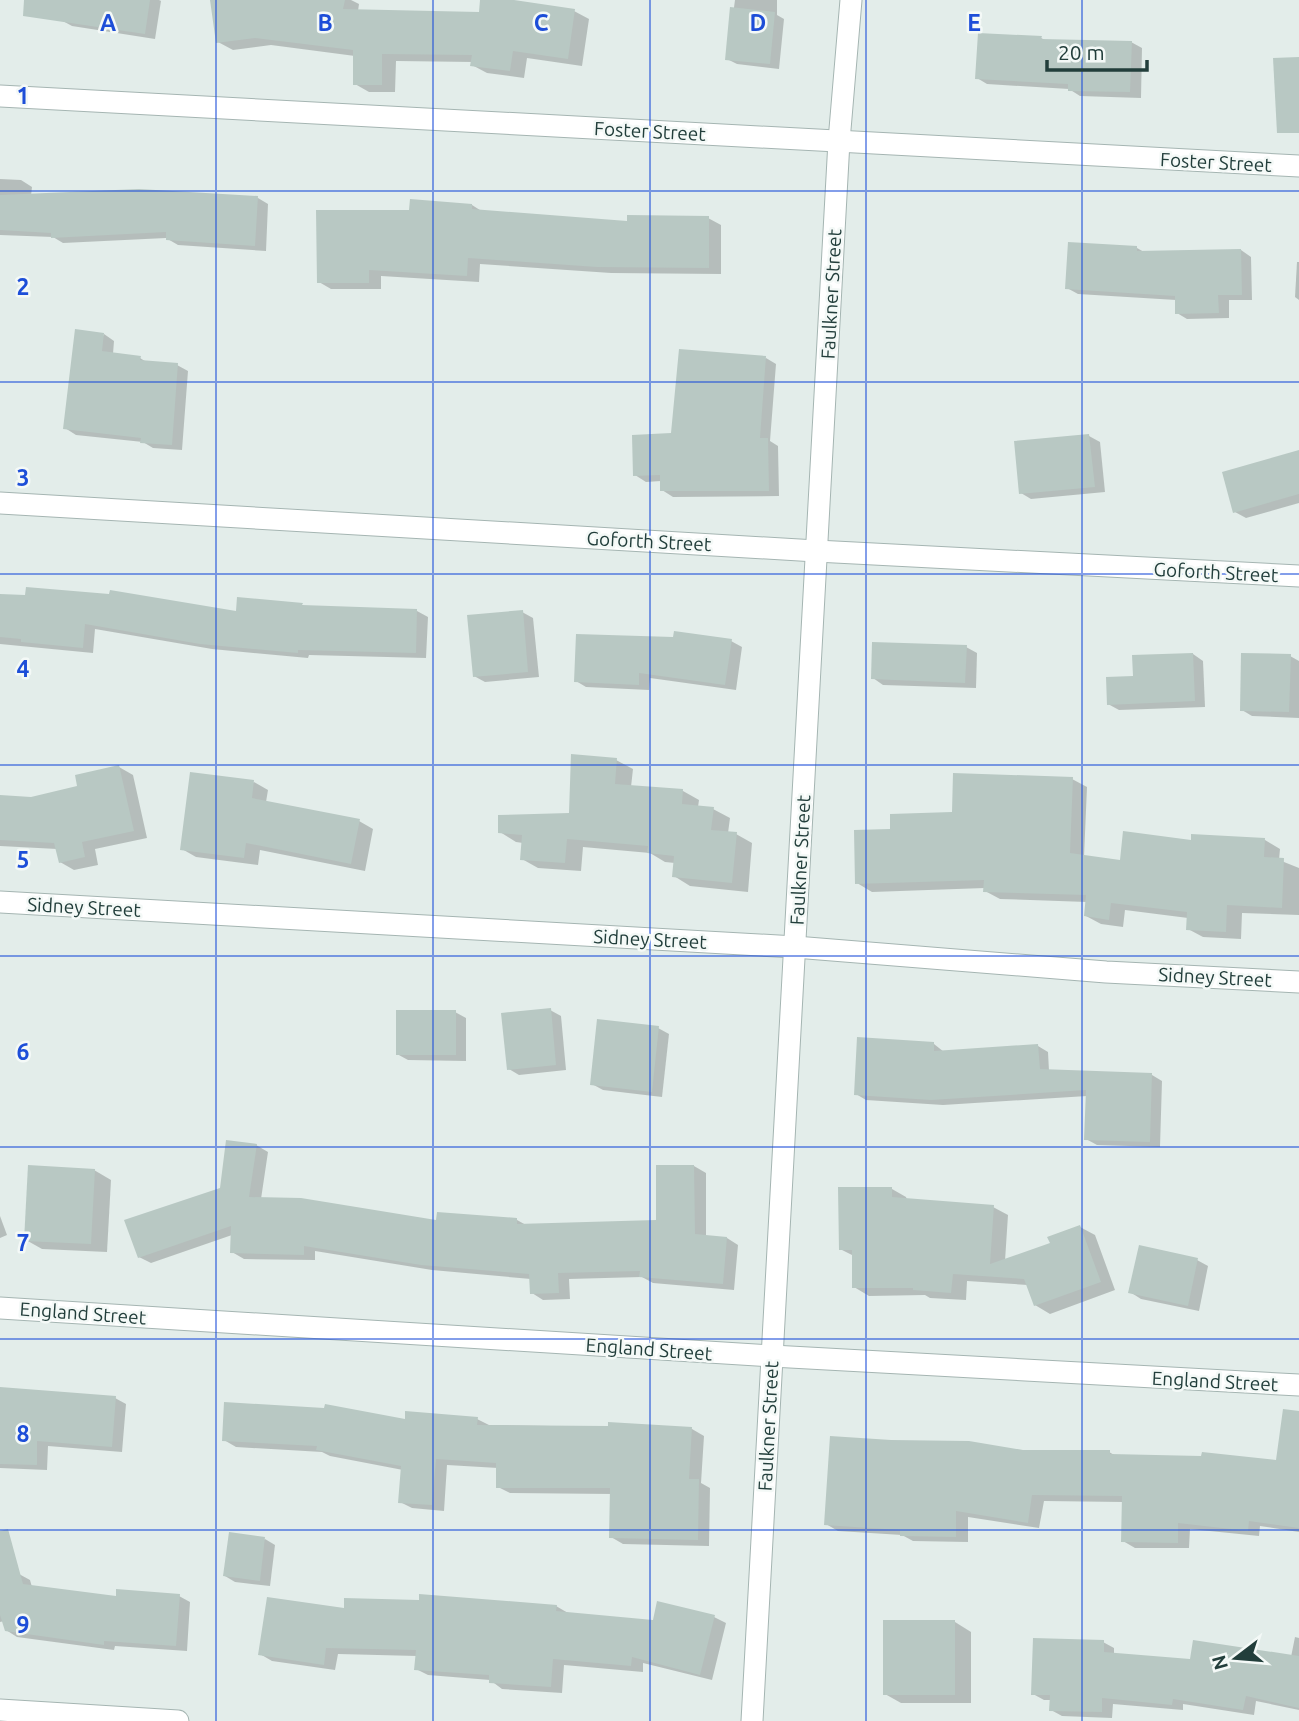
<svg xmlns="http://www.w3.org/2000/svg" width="1299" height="1721" viewBox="0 0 1299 1721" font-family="Ubuntu,sans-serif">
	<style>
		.shadow { fill: #0003 }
		.building { fill: #b8c8c3 }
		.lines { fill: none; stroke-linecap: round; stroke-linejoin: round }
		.minor-casing { stroke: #a5b5b2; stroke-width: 23 }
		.minor { stroke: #fff; stroke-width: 21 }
		.grid { fill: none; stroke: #1d4ed8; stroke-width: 2; stroke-opacity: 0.55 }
		.labels { text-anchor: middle; stroke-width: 5; stroke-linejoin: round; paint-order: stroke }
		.street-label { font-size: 19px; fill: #223e3b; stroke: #f4f9f7 }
		.grid-label { font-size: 23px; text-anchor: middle; font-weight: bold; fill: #1d4ed8; stroke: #f4f9f7; stroke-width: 5; stroke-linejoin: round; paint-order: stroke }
	</style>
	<rect width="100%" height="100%" fill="#e3edea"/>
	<!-- shadow -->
	<g class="shadow">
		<path d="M 64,0 L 159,0 L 161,1 L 155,39 L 72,26 L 61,20 Z"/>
		<path d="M 212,0 L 351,0 L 359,4 L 358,11 L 480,14 L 482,0 L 502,0 L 574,11 L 589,19 L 582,66 L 527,58 L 524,78 L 487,73 L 472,65 L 473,62 L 396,61 L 395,92 L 369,92 L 355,84 L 355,56 L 271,45 L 233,50 L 218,42 Z"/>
		<path d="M 735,0 L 777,0 L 777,15 L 784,19 L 779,69 L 737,64 L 727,59 Z"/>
		<path d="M 1041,38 L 1045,40 L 1131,42 L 1142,48 L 1141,98 L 1080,96 L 1069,89 L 987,84 L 977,78 Z"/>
		<path d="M 0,179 L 21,180 L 32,187 L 31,196 L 258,198 L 268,204 L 266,251 L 178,245 L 166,238 L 63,243 L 53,237 L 0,235 Z"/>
		<path d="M 472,205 L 483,212 L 628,223 L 708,218 L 721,225 L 721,274 L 611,273 L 480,264 L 479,282 L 381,276 L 381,289 L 331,289 L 319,282 L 410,211 Z"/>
		<path d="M 1137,248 L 1144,252 L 1241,250 L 1251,257 L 1252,300 L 1229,300 L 1229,318 L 1187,319 L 1177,313 L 1176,300 L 1078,294 L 1067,288 Z"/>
		<path d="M 1297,262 L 1299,262 L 1299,300 L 1295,297 Z"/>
		<path d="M 104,334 L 114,341 L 113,354 L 140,358 L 148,363 L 177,365 L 188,371 L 182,450 L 153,448 L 143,442 L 76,435 L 65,428 Z"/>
		<path d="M 766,358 L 776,364 L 770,441 L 778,446 L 779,496 L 673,497 L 662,490 L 661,481 L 646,482 L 635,475 Z"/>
		<path d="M 1089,436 L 1100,442 L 1105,492 L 1031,499 L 1021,493 Z"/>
		<path d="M 1299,451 L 1299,503 L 1246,518 L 1235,512 Z"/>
		<path d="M 0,596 L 237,613 L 302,605 L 306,607 L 417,611 L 428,617 L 426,658 L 309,655 L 308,658 L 212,649 L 95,629 L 93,653 L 0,644 Z"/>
		<path d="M 522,612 L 533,618 L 539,677 L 485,682 L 474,676 Z"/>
		<path d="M 731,641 L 742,647 L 736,690 L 650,678 L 649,690 L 586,687 L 576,681 Z"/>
		<path d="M 966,647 L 977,653 L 976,688 L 883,685 L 873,678 Z"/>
		<path d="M 1193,654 L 1203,661 L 1205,707 L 1119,710 L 1108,704 L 1135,678 Z"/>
		<path d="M 1290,656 L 1299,661 L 1299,718 L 1252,716 L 1242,710 Z"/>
		<path d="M 616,760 L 633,769 L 631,787 L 683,791 L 699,800 L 698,807 L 713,809 L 730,818 L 728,833 L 736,834 L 752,843 L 748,892 L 690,886 L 674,876 L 675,863 L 665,862 L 650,853 L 583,847 L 581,871 L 538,868 L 522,859 L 523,843 L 516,842 L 500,832 L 571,815 Z"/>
		<path d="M 119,767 L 133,775 L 147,838 L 95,849 L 98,865 L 74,870 L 60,862 L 57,849 L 0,846 L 0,797 L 31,799 L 80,788 Z"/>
		<path d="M 1072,779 L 1087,787 L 1084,857 L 1121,862 L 1192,842 L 1265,840 L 1280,849 L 1279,860 L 1299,868 L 1299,915 L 1242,913 L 1241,939 L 1203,937 L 1188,929 L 1188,918 L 1125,910 L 1123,927 L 1101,924 L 1086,916 L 1087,902 L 1000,899 L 985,891 L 985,888 L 872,892 L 857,883 L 892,831 Z"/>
		<path d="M 254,782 L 268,790 L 266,802 L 359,821 L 373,829 L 365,871 L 260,850 L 258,865 L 196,857 L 182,849 Z"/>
		<path d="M 550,1010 L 561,1016 L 566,1070 L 519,1075 L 509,1069 Z"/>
		<path d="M 455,1012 L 466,1018 L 466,1061 L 408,1060 L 397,1054 Z"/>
		<path d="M 658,1028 L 669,1034 L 662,1097 L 603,1090 L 592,1084 Z"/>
		<path d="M 934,1044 L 944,1052 L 1038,1046 L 1048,1052 L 1049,1071 L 1152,1075 L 1162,1081 L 1160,1147 L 1097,1145 L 1086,1139 L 1087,1096 L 943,1105 L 866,1100 L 856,1094 Z"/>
		<path d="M 256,1145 L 268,1152 L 261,1199 L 438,1222 L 517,1220 L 526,1225 L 658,1221 L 694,1166 L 706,1173 L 706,1236 L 727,1238 L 738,1245 L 734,1290 L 653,1283 L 642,1277 L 569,1279 L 570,1299 L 543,1300 L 532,1293 L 531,1279 L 432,1270 L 315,1251 L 315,1260 L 244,1259 L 232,1252 L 232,1235 L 151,1263 L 139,1257 L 221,1189 Z"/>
		<path d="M 94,1170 L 111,1180 L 107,1252 L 42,1249 L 26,1240 Z"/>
		<path d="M 892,1189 L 906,1197 L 907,1200 L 993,1207 L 1008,1215 L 1005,1261 L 1052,1244 L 1080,1227 L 1095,1235 L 1115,1290 L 1050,1314 L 1035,1305 L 1028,1285 L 967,1281 L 966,1300 L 930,1298 L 925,1295 L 869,1296 L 854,1287 L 854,1256 L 840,1249 Z"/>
		<path d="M 0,1216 L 7,1235 L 0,1238 Z"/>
		<path d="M 1197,1260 L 1208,1266 L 1199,1311 L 1141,1299 L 1130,1292 Z"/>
		<path d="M 0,1389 L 115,1398 L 126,1404 L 122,1452 L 48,1446 L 47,1470 L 0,1468 Z"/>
		<path d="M 477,1419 L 489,1425 L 609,1427 L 609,1423 L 692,1429 L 704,1436 L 701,1483 L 710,1488 L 709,1546 L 623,1544 L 611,1537 L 612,1494 L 510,1493 L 498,1487 L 498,1468 L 447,1465 L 444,1511 L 412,1508 L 400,1502 L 403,1470 L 330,1456 L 322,1452 L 236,1447 L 224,1440 L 406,1421 Z"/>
		<path d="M 1023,1451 L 1109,1452 L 1116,1456 L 1299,1462 L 1299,1532 L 1260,1526 L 1259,1536 L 1190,1529 L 1189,1548 L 1135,1548 L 1123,1541 L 1123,1502 L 1044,1501 L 1039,1528 L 968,1517 L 968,1542 L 913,1541 L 902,1535 L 838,1531 L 826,1524 Z"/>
		<path d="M 265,1539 L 275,1545 L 270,1586 L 235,1582 L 225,1576 Z"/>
		<path d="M 19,1574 L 30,1580 L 32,1587 L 117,1598 L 179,1596 L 190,1602 L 187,1651 L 115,1646 L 114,1650 L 17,1637 L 6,1630 L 4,1621 L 0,1622 L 0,1579 Z"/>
		<path d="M 556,1606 L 568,1613 L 654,1622 L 714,1617 L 726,1623 L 712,1680 L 643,1663 L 643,1672 L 564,1665 L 562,1693 L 502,1689 L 490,1680 L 428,1675 L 416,1669 L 417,1656 L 338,1654 L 335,1670 L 272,1661 L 260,1654 L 345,1610 Z"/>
		<path d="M 955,1622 L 971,1632 L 971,1703 L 901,1703 L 885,1694 Z"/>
		<path d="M 1295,1637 L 1299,1638 L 1299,1710 L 1256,1701 L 1254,1715 L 1183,1704 L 1183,1710 L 1113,1704 L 1112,1718 L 1062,1716 L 1051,1710 L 1051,1700 L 1044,1700 L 1033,1694 L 1103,1642 L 1114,1648 L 1114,1654 L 1191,1661 L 1291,1657 Z"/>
	</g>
	<!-- building -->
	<g class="building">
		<path d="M 24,0 L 150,0 L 145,34 L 23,16 Z"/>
		<path d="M 210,0 L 345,0 L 343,9 L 479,12 L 480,0 L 514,0 L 575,9 L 568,59 L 513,51 L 510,71 L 470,66 L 472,55 L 382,54 L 382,85 L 353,85 L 353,50 L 255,38 L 216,43 Z"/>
		<path d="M 730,7 L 775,12 L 770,64 L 725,60 Z"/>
		<path d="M 978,33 L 1042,36 L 1041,39 L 1132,41 L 1130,92 L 1068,91 L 1068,84 L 975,79 Z"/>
		<path d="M 1299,57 L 1299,133 L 1277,133 L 1273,58 Z"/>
		<path d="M 139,189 L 258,196 L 255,246 L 166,240 L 166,232 L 51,238 L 51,233 L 0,230 L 0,195 Z"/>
		<path d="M 410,199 L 472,204 L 472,209 L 627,221 L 627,215 L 709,216 L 709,268 L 597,267 L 468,258 L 467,276 L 369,270 L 369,283 L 317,283 L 316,210 L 409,210 Z"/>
		<path d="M 1068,242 L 1137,246 L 1137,251 L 1241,249 L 1242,295 L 1218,295 L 1219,313 L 1175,314 L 1175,296 L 1065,289 Z"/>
		<path d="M 75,329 L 104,333 L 102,351 L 141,356 L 140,360 L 178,363 L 172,445 L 140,443 L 141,438 L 63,429 Z"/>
		<path d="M 679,349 L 766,356 L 760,438 L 768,438 L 769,491 L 660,491 L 660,475 L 633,476 L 632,435 L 671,433 Z"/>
		<path d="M 1089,434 L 1095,487 L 1019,494 L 1014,441 Z"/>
		<path d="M 1299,450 L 1299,494 L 1233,513 L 1222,472 Z"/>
		<path d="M 26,587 L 109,594 L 110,590 L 236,611 L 237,597 L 303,603 L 302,605 L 417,609 L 416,653 L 298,650 L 298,653 L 200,644 L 85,624 L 83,648 L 21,642 L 21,639 L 0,637 L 0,594 L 25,595 Z"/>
		<path d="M 523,610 L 528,672 L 473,677 L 467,615 Z"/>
		<path d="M 674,631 L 732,639 L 725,685 L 639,673 L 639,685 L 574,682 L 576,634 L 673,637 Z"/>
		<path d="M 872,642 L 967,645 L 965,683 L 871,679 Z"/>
		<path d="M 1193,653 L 1195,701 L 1107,705 L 1106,677 L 1133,676 L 1132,655 Z"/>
		<path d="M 1241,653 L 1291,654 L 1289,712 L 1240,711 Z"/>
		<path d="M 571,754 L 617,758 L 615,784 L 683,789 L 682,804 L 714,807 L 711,830 L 737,832 L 732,883 L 672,877 L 674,856 L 647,853 L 648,846 L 567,839 L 565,863 L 520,860 L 522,835 L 498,833 L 498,815 L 569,813 Z"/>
		<path d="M 119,765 L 134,831 L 82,842 L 85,857 L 59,863 L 54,843 L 0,840 L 0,795 L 31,797 L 77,786 L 75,775 Z"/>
		<path d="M 190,772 L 254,780 L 252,798 L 360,819 L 351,864 L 246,843 L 244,858 L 180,850 Z"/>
		<path d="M 953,773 L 1073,777 L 1070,853 L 1120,860 L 1123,831 L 1191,840 L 1191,834 L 1265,838 L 1264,857 L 1284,858 L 1282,908 L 1227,905 L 1226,932 L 1186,930 L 1187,912 L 1111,903 L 1109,920 L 1084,916 L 1086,895 L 983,892 L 984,880 L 855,884 L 854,830 L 890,829 L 890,814 L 952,812 Z"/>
		<path d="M 551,1008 L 556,1065 L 507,1070 L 501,1013 Z"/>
		<rect x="396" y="1010" width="60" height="45"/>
		<path d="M 597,1019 L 659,1026 L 652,1092 L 590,1085 Z"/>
		<path d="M 857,1037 L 934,1042 L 934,1051 L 1038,1044 L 1040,1069 L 1152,1073 L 1150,1142 L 1084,1140 L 1086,1090 L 931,1100 L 854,1095 Z"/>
		<path d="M 226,1140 L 257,1144 L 249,1197 L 301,1198 L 436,1220 L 437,1212 L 517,1218 L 517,1224 L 656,1220 L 656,1165 L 694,1165 L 695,1234 L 727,1237 L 723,1284 L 639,1277 L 640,1271 L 558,1273 L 559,1293 L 530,1294 L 529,1274 L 421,1265 L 304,1246 L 304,1255 L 230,1253 L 231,1226 L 138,1258 L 124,1220 L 220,1188 Z"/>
		<path d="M 28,1165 L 95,1169 L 91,1244 L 24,1241 Z"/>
		<path d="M 838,1187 L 892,1187 L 892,1197 L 994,1205 L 990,1264 L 1050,1243 L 1047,1237 L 1080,1225 L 1101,1282 L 1034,1306 L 1024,1279 L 953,1274 L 951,1293 L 913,1290 L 913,1288 L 852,1288 L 852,1250 L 839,1250 Z"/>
		<path d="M 1139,1245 L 1198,1258 L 1188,1306 L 1128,1293 Z"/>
		<path d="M 0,1387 L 116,1396 L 112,1447 L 37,1441 L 37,1465 L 0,1464 Z"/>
		<path d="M 224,1402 L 324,1408 L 325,1404 L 405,1419 L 405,1411 L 478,1417 L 477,1425 L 608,1426 L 608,1422 L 692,1427 L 689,1479 L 699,1479 L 698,1540 L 609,1538 L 610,1488 L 496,1488 L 496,1463 L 436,1459 L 432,1505 L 398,1503 L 401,1466 L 316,1450 L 317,1446 L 222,1441 Z"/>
		<path d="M 1283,1409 L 1299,1411 L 1299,1528 L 1249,1521 L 1248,1531 L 1178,1523 L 1178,1543 L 1121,1542 L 1122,1496 L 1032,1495 L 1028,1523 L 956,1511 L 956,1537 L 900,1536 L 900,1530 L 824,1525 L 830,1436 L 891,1440 L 969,1441 L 1023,1450 L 1110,1450 L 1110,1454 L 1201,1456 L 1202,1452 L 1276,1460 Z"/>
		<path d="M 8,1529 L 23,1584 L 116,1596 L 116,1589 L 180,1594 L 176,1646 L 104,1641 L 104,1645 L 5,1631 L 0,1615 L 0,1531 Z"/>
		<path d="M 229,1532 L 265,1537 L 260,1581 L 223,1576 Z"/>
		<path d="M 419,1594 L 557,1605 L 556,1611 L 653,1620 L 657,1601 L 715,1615 L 700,1675 L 632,1657 L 631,1666 L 553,1659 L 551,1687 L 489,1683 L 489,1675 L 414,1670 L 416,1650 L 326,1648 L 324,1665 L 258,1655 L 267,1597 L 344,1608 L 344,1598 L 419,1600 Z"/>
		<rect x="883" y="1620" width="72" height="75"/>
		<path d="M 1033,1638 L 1104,1640 L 1104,1652 L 1190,1659 L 1193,1640 L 1299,1656 L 1299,1708 L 1246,1696 L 1243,1710 L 1173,1699 L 1172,1705 L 1102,1698 L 1102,1712 L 1049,1711 L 1050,1695 L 1031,1695 Z"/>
	</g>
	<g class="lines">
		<defs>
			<g id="minor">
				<path d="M 0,96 L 1299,166"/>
				<path d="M 0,503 L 816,551 L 1299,576"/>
				<path d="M 0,902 L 795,947 L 1106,972 L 1299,982"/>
				<path d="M 0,1308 L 772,1356 L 1299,1385"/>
				<path d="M 0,1710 L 178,1721"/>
				<path d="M 752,1721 L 839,141 L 851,0"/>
			</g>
		</defs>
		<!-- minor casing -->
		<use href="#minor" class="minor-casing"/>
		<!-- minor -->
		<use href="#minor" class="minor"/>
	</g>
	<!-- grid -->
	<path class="grid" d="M 216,0 L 216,1721M 433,0 L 433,1721M 650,0 L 650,1721M 866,0 L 866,1721M 1082,0 L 1082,1721M 0,191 L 1299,191M 0,382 L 1299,382M 0,574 L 1299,574M 0,765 L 1299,765M 0,956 L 1299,956M 0,1147 L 1299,1147M 0,1339 L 1299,1339M 0,1530 L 1299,1530"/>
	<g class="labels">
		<!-- street labels -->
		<g class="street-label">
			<text transform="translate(650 131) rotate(3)" y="7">Foster Street</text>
			<text transform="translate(1216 162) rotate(3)" y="7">Foster Street</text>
			<text transform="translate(831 294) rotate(-87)" y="7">Faulkner Street</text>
			<text transform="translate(649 541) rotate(3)" y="7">Goforth Street</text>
			<text transform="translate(1216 572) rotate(3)" y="7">Goforth Street</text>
			<text transform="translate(800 860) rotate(-87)" y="7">Faulkner Street</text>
			<text transform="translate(84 907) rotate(3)" y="7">Sidney Street</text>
			<text transform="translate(650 939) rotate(3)" y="7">Sidney Street</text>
			<text transform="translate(1215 977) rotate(3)" y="7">Sidney Street</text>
			<text transform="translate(83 1313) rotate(4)" y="7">England Street</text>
			<text transform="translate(649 1349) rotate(4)" y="7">England Street</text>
			<text transform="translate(1215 1381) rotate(3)" y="7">England Street</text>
			<text transform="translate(768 1426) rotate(-87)" y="7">Faulkner Street</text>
		</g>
	</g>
	<g class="grid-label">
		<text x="108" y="31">A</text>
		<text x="325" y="31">B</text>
		<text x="541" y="31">C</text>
		<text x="758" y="31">D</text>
		<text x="974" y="31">E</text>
		<text x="23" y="104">1</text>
		<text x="23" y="295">2</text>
		<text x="23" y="486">3</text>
		<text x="23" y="677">4</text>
		<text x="23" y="868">5</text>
		<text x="23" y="1060">6</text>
		<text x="23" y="1251">7</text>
		<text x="23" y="1442">8</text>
		<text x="23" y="1633">9</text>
	</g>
	<!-- north arrow -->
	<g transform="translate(1236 1658) rotate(254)" stroke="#f4f9f7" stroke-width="5" paint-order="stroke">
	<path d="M0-5L12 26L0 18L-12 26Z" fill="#223e3b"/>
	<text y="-10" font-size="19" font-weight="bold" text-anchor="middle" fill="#223e3b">N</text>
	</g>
	<!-- scale -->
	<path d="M1047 60v10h100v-10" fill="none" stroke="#223e3b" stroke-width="3.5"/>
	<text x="1058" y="60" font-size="21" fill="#223e3b" stroke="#f4f9f7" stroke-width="5" paint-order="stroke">20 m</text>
</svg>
